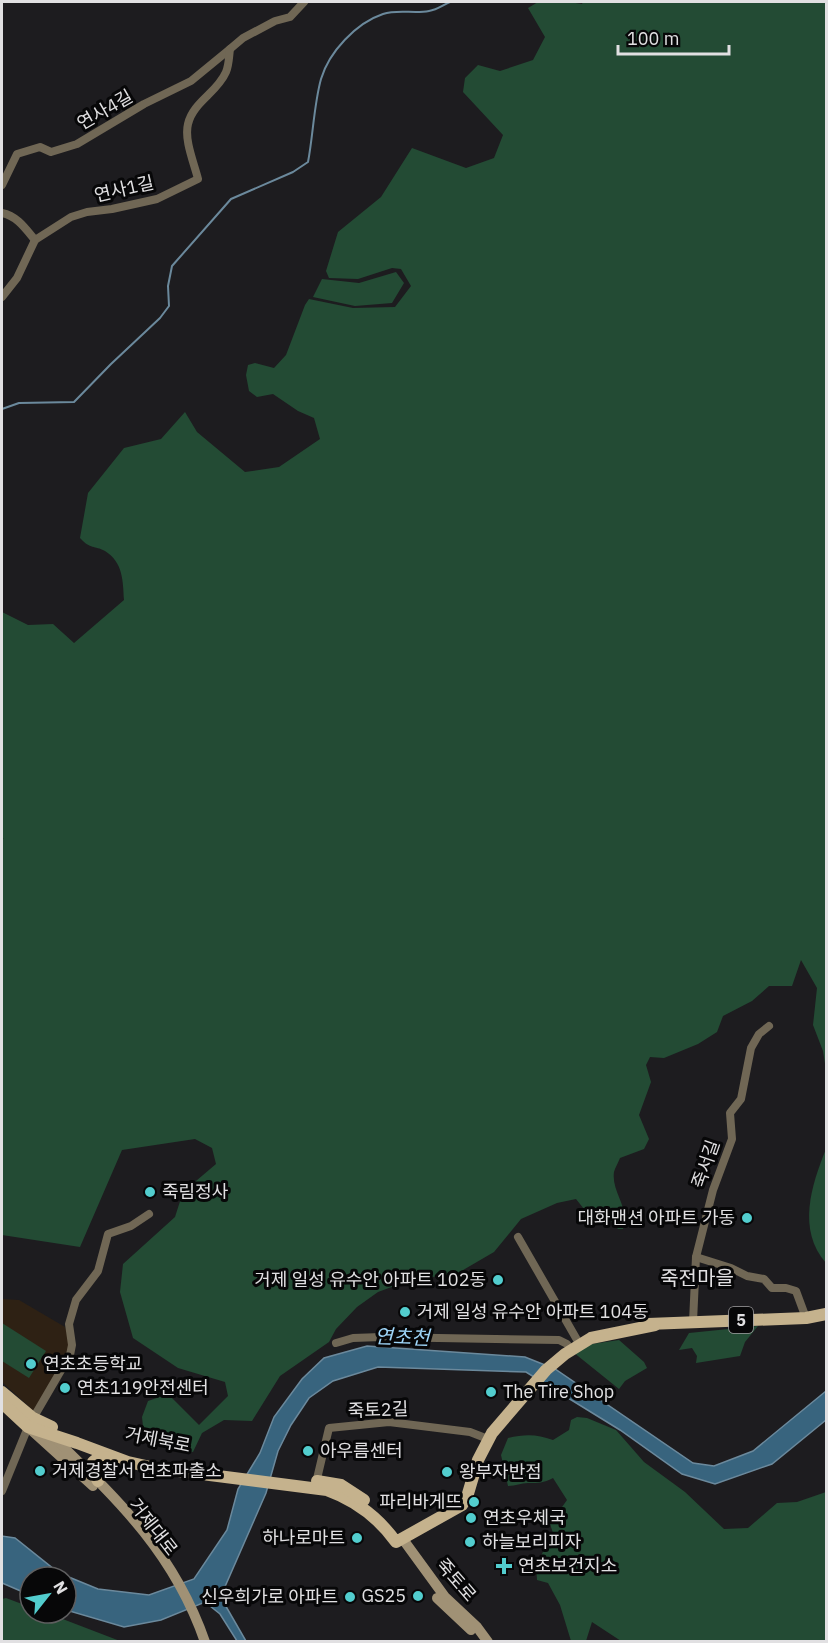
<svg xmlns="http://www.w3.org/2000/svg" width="828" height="1643" viewBox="0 0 828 1643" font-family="'IBM Plex Sans','Noto Sans KR',sans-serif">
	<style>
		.education { fill: #2e2114 }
		.green { fill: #234b34 }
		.water { fill: #38647e; stroke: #6b899c; stroke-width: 1.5 }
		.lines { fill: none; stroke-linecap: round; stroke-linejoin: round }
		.stream { stroke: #6b899c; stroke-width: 2 }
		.street { stroke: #706755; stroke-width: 8 }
		.secondary { stroke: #a09175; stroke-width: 10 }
		.primary { stroke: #c5b28d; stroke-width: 12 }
		.poi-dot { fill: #52cdce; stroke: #070708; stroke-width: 2 }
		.labels { text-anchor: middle; stroke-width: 6; stroke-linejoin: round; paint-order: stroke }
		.shield { fill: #070708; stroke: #a09fa1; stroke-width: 1.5 }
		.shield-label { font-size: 16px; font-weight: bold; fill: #e1e0e2 }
		.street-label { font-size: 18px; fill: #e1e0e2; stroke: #070708 }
		.poi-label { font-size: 18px; fill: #e1e0e2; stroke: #070708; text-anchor: start }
		.neighbourhood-label { font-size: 20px; fill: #e1e0e2; stroke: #070708 }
		.water-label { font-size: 20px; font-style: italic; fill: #9fd6f9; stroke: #070708 }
	</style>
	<rect width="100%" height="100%" fill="#1d1c1f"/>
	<!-- education -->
	<path class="education" d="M 2,1299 L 19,1300 L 65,1327 L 71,1345 L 35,1412 L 2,1382 Z"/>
	<!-- green -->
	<g class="green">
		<path d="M 538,2 L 569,2 L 582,4 L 583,2 L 826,2 L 826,1070 L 823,1051 L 813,1025 L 817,988 L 801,960 L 792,986 L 769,986 L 752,1001 L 723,1016 L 717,1032 L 698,1044 L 664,1058 L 650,1057 L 646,1065 L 651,1082 L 639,1115 L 649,1139 L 644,1149 L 620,1158 C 618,1163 615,1168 614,1172 C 611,1192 631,1209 623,1229 L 618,1229 L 609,1219 L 588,1214 L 576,1199 L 557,1203 L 521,1219 L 494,1252 L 458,1273 L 408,1281 L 378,1292 L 357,1307 L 336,1329 L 329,1342 L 280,1376 L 252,1421 L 224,1420 L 202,1433 L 193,1452 L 167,1448 L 144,1436 L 142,1417 L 148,1401 L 168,1394 L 199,1425 L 228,1396 L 225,1382 L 178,1368 L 133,1338 L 120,1292 L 123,1264 L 175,1217 L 183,1192 L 216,1164 L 212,1148 L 195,1139 L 122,1150 L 80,1247 L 2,1235 L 2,839 L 4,838 L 2,838 L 2,612 L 28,625 L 53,624 L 74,643 L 124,600 C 123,581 123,562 105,551 C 94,545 91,550 80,538 L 88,493 L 124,448 L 161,439 L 185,412 L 197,432 L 245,472 L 279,467 L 320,439 L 314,418 L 298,411 L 273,394 L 257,397 L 249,391 L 246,375 L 248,365 L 255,363 L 274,368 L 286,355 L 305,305 L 309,299 L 353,308 L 395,307 L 411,286 L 401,269 L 392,268 L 358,279 L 329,278 L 326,271 L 338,232 L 381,197 L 412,148 L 466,168 L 494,158 L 503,135 L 463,92 L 465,78 L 478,65 L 500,71 L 533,60 L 545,37 L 528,8 Z"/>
		<path d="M 396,272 L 404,283 L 392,303 L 355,306 L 313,297 L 322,279 L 359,283 Z"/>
		<path d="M 826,1149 L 826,1263 C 797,1230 811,1186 826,1149 Z"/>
		<path d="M 2,1323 L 46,1351 L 29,1378 L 2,1361 Z"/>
		<path d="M 758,1326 L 745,1342 L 740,1356 L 696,1363 L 697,1356 L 692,1348 L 679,1350 L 689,1333 Z"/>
		<path d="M 619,1340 L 644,1362 L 647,1368 L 625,1381 L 619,1389 L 573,1352 L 592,1344 Z"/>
		<path d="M 577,1417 L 587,1418 L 616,1430 L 644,1462 L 685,1492 L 724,1529 L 748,1528 L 777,1503 L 797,1502 L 826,1492 L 826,1641 L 621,1641 L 592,1622 L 586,1641 L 571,1641 L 560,1605 L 548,1583 L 537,1580 L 536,1565 L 553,1533 L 550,1524 L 567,1500 L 553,1478 C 543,1483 539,1483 528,1483 C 521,1483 516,1486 508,1486 L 501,1455 L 508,1438 C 525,1434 537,1434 553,1440 L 569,1430 L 571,1420 Z"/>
		<path d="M 6,1598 L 30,1607 L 30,1613 L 47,1613 L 120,1641 L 2,1641 L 2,1599 Z"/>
	</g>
	<!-- water -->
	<path class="water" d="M 367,1346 L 525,1357 L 555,1369 L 693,1463 L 714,1466 L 753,1451 L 826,1391 L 826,1420 L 772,1464 L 715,1484 L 682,1474 L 620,1430 L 526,1372 L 378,1367 L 333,1381 L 309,1398 L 291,1425 L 278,1451 L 266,1493 L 224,1589 L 224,1603 L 246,1641 L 237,1641 L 220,1614 L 205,1602 L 161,1620 L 124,1627 L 66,1610 L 66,1577 L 30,1577 L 30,1595 L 2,1583 L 2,1536 L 15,1538 L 59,1573 L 98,1589 L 149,1595 L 194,1579 L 227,1530 L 238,1489 L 260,1453 L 274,1417 L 302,1379 L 324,1358 Z"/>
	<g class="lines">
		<!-- stream -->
		<path class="stream" d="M 2,409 L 19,403 L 74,402 L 111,364 L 160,318 L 169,306 L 168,286 L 172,266 L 231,199 L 293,172 L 308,162 C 313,136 314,104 321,79 C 329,52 356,23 383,14 C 398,9 414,14 429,11 C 437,10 443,5 450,2"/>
		<!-- street -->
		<g class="street">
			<path d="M 2,185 L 17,154 L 40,147 L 51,152 L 77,144 L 144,104 L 191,81 L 230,49"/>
			<path d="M 2,213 C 17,216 25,228 35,240"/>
			<path d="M 2,297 L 17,278 L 35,240 L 71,217 L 87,212 L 112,209 L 157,199 L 198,179 C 194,163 184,140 188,124 C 193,102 217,93 226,72 C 229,65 229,56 230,49 L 243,38 L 275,21 L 290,17 L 304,2"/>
			<path d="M 518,1237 L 580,1345"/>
			<path d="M 696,1257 L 731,1268 L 747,1276 L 764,1279 L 772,1288 L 786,1288 L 796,1291 L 806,1318"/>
			<path d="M 693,1322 L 696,1257 L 713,1190 L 732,1139 L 730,1113 L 741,1099 L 751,1048 L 759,1034 L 769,1026"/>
			<path d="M 336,1343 L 353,1338 L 381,1337 L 559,1340 L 567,1344"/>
			<path d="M 316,1483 L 329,1428 L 389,1422 L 470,1432 L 488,1439"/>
			<path d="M 2,1491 L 28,1427 L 70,1355 L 72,1345 L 69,1324 L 76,1300 L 98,1271 L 108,1234 L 131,1226 L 149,1214"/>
		</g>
		<!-- secondary -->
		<g class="secondary">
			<path d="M 29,1428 L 93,1486"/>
			<path d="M 51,1435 C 117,1499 174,1552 205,1642"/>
			<path d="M 402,1538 L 445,1597 L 477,1627 L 488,1642"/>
			<path d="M 437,1598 L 471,1630"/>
		</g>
		<!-- primary -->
		<g class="primary">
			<path d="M 648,1324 L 806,1318 L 826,1314"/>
			<path d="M 2,1392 L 33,1418 L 52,1427"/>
			<path d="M 2,1403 L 28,1427 L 77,1443 L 128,1462 L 155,1468 L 327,1490 C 355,1500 378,1517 396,1542 L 462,1505 L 467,1497 L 478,1460 L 492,1433 L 546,1370 L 565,1354 L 591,1338 L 655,1325"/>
			<path d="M 98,1481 L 92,1469 L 93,1462 L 98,1458 L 111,1457"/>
			<path d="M 317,1481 L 341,1485 L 364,1500"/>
		</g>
	</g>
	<!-- markers -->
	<g class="poi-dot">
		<circle cx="150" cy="1192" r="6"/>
		<circle cx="747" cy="1218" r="6"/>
		<circle cx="498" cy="1280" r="6"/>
		<circle cx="405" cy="1312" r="6"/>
		<circle cx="31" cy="1364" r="6"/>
		<circle cx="65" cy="1388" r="6"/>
		<circle cx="491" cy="1392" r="6"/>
		<circle cx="308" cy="1451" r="6"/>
		<circle cx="40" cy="1471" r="6"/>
		<circle cx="447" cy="1472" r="6"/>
		<circle cx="474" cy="1502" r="6"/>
		<circle cx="471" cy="1518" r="6"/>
		<circle cx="357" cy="1538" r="6"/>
		<circle cx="470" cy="1542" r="6"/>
		<path d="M501 1557h6v6h6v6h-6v6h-6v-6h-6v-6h6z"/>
		<circle cx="418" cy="1596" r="6"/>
		<circle cx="350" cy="1597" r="6"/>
	</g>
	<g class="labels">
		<!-- shield labels -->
		<rect class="shield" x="729" y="1307" width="24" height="26" rx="4.5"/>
		<g class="shield-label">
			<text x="741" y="1326">5</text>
		</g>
		<!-- street labels -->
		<g class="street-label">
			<text transform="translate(105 110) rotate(-30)" y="6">연사4길</text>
			<text transform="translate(124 189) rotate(-13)" y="6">연사1길</text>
			<text transform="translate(706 1164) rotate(-71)" y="6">죽서길</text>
			<text transform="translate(378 1410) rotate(-2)" y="6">죽토2길</text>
			<text transform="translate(158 1440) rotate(11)" y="6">거제북로</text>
			<text transform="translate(153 1527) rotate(52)" y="6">거제대로</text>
			<text transform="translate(456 1580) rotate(49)" y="6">죽토로</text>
		</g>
		<!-- poi labels -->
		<g class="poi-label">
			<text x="162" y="1198">죽림정사</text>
			<text x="735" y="1224" text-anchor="end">대화맨션 아파트 가동</text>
			<text x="486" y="1286" text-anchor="end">거제 일성 유수안 아파트 102동</text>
			<text x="417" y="1318">거제 일성 유수안 아파트 104동</text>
			<text x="43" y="1370">연초초등학교</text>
			<text x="77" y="1394">연초119안전센터</text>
			<text x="503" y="1398">The Tire Shop</text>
			<text x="320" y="1457">아우름센터</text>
			<text x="52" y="1477">거제경찰서 연초파출소</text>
			<text x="459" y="1478">왕부자반점</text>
			<text x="462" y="1508" text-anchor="end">파리바게뜨</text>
			<text x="483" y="1524">연초우체국</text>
			<text x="345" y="1544" text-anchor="end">하나로마트</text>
			<text x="482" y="1548">하늘보리피자</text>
			<text x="518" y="1572">연초보건지소</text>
			<text x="406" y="1602" text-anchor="end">GS25</text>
			<text x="338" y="1603" text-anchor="end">신우희가로 아파트</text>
		</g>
		<!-- neighbourhood labels -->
		<g class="neighbourhood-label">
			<text x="697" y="1285">죽전마을</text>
		</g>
		<!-- water labels -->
		<g class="water-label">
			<text transform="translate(402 1337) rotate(2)" y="7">연초천</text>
		</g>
	</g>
	<!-- border -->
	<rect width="828" height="1643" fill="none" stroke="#e1e0e2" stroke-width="6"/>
	<!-- north arrow -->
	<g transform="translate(48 1595) rotate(59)"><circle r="28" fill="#070708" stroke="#5e5e5f" stroke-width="1.5"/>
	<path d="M0-4.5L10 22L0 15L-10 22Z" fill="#52cdce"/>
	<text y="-9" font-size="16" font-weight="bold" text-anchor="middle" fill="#e1e0e2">N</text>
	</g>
	<!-- scale -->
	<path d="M618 45v9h111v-9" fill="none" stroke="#e1e0e2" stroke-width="3"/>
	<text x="627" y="45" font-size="18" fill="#e1e0e2" stroke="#070708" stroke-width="4.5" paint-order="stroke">100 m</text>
</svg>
